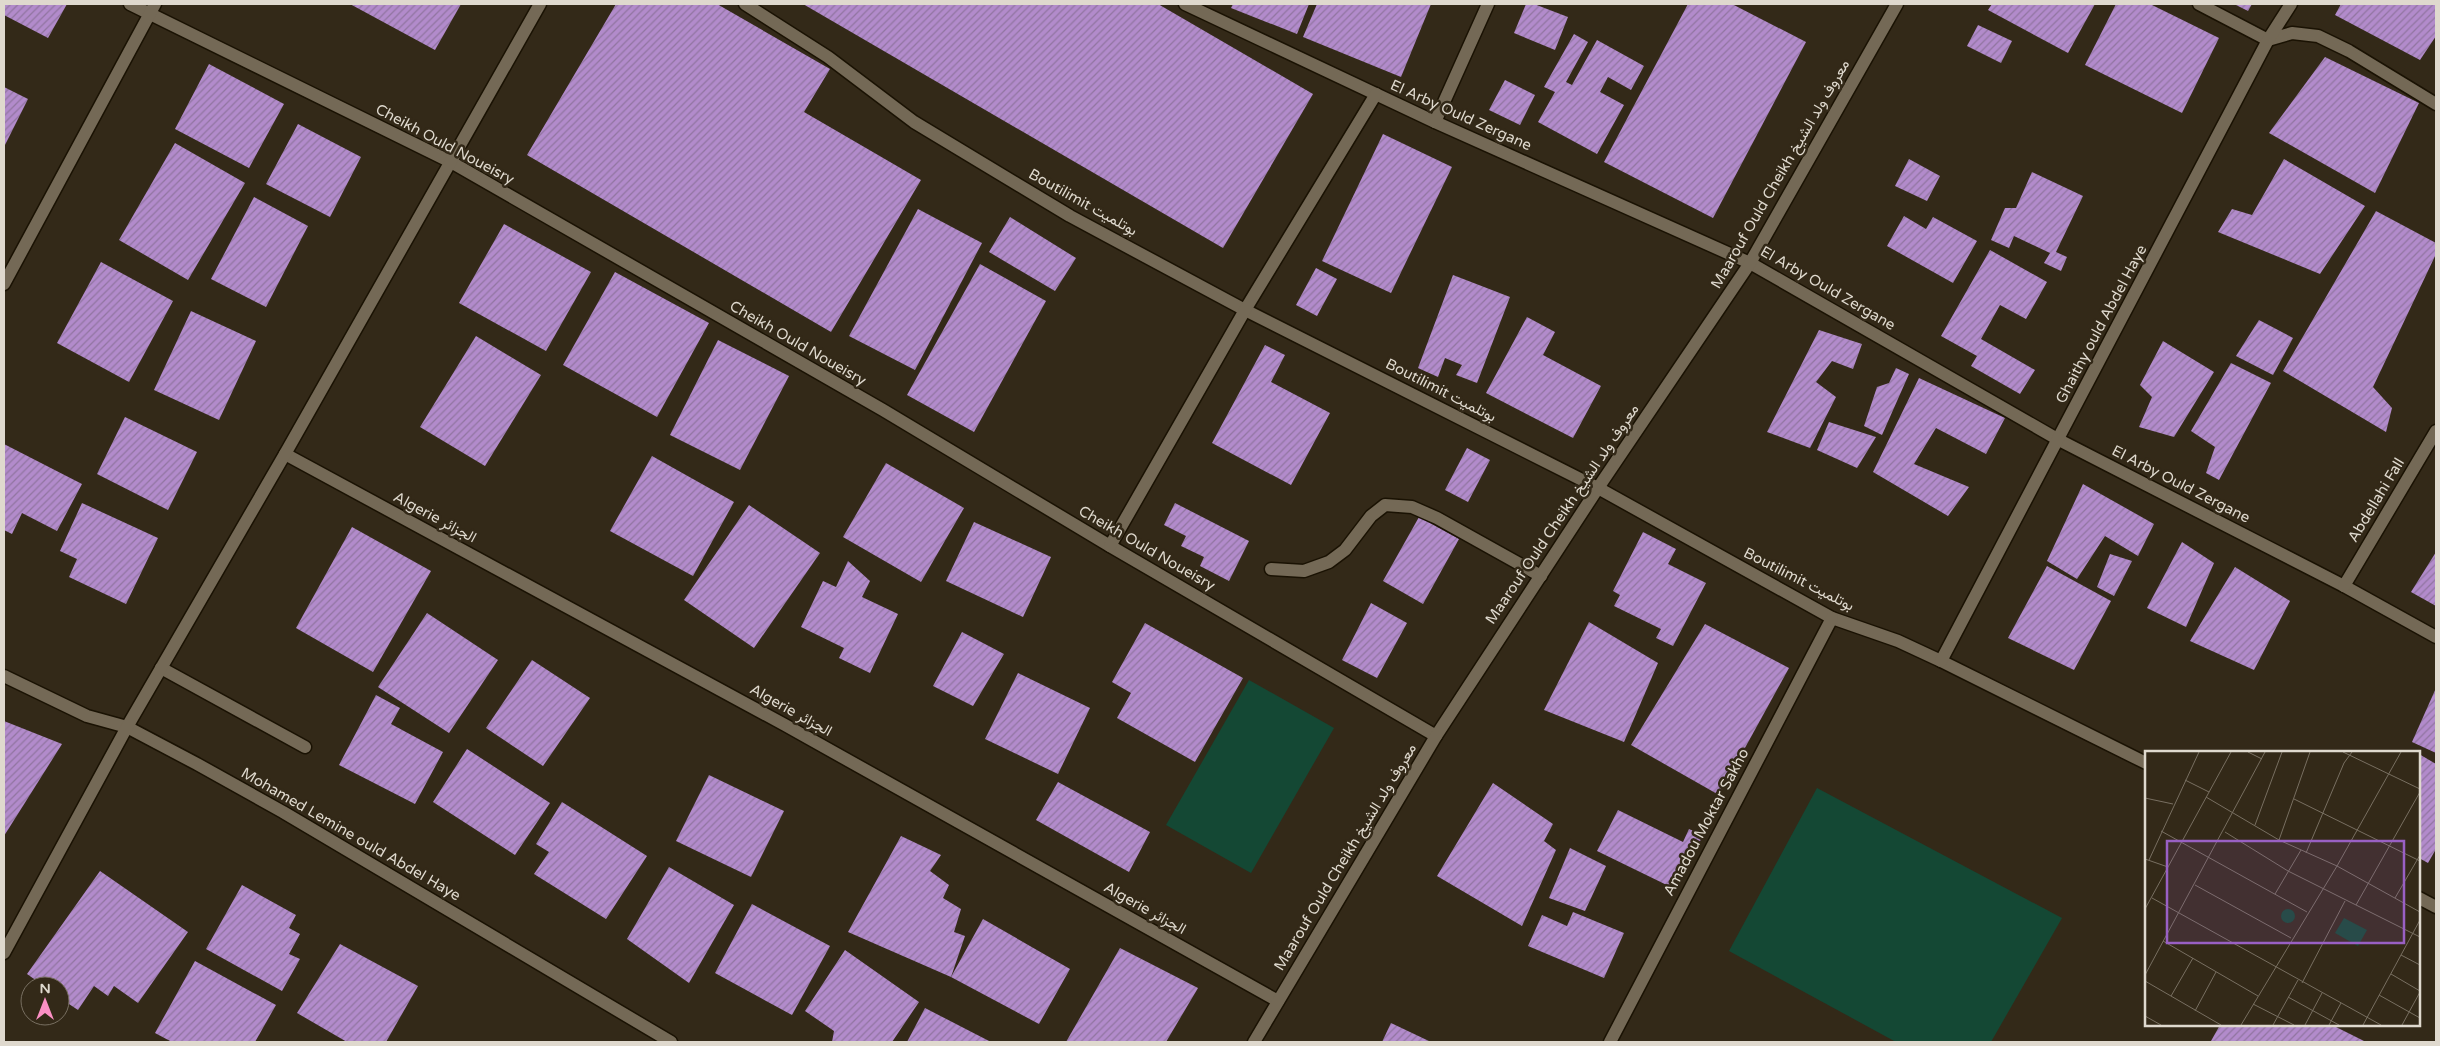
<svg xmlns="http://www.w3.org/2000/svg" width="2440" height="1046" viewBox="0 0 2440 1046" font-family="'Varela Round',Vazirmatn,sans-serif">
	<style>
		.green { fill: #144834 }
		.building { fill: url(#building-hatch) }
		.lines { fill: none; stroke-linecap: round; stroke-linejoin: round }
		.lane-casing { stroke: #1a1203; stroke-width: 15 }
		.street-casing { stroke: #1a1203; stroke-width: 15 }
		.secondary-casing { stroke: #1a1203; stroke-width: 15 }
		.lane { stroke: #746956; stroke-width: 12 }
		.street { stroke: #746956; stroke-width: 12 }
		.secondary { stroke: #746956; stroke-width: 12 }
		.labels { text-anchor: middle; stroke-width: 5; stroke-linejoin: round; paint-order: stroke }
		.street-label { font-size: 15px; fill: #dfd9ce; stroke: #332918 }
		.inset-road { fill: none; stroke: #786f61; stroke-width: 1 }
		.view { fill: #9960c4; fill-opacity: 0.15; stroke: #9960c4; stroke-width: 2.5 }
		.inset-edge { fill: none; stroke: #dfd9ce; stroke-width: 2.5 }
	</style>
	<defs>
		<pattern id="building-hatch" width="6" height="6" patternUnits="userSpaceOnUse" patternTransform="scale(1.25)"><rect width="6" height="6" fill="#b28bcb"/><path d="M-1 1l2-2M0 6l6-6M5 7l2-2" fill="none" stroke="#9175a1"/></pattern>
	</defs>
	<rect width="100%" height="100%" fill="#332918"/>
	<!-- green -->
	<g class="green">
		<path d="M 1249,680 L 1334,728 L 1251,873 L 1166,825 Z"/>
		<path d="M 1817,788 L 2062,918 L 1991,1042 L 1896,1042 L 1729,951 Z"/>
	</g>
	<!-- building -->
	<g class="building">
		<path d="M 4,4 L 67,4 L 48,38 L 4,15 Z"/>
		<path d="M 350,4 L 461,4 L 435,50 Z"/>
		<path d="M 616,4 L 717,4 L 830,69 L 804,112 L 921,180 L 831,332 L 527,155 Z"/>
		<path d="M 803,4 L 1158,4 L 1313,94 L 1223,248 Z"/>
		<path d="M 1233,4 L 1309,4 L 1297,34 L 1231,8 Z"/>
		<path d="M 1317,4 L 1431,4 L 1401,77 L 1303,37 Z"/>
		<path d="M 1526,4 L 1534,4 L 1568,17 L 1555,50 L 1514,33 Z"/>
		<path d="M 1688,4 L 1732,4 L 1806,42 L 1713,218 L 1604,162 Z"/>
		<path d="M 1992,4 L 2095,4 L 2068,53 L 1988,10 Z"/>
		<path d="M 2116,4 L 2150,4 L 2219,38 L 2182,113 L 2085,65 Z"/>
		<path d="M 2234,4 L 2252,4 L 2248,11 Z"/>
		<path d="M 2341,4 L 2436,4 L 2436,36 L 2420,60 L 2335,15 Z"/>
		<path d="M 1978,25 L 2012,41 L 2001,63 L 1967,46 Z"/>
		<path d="M 1574,34 L 1588,42 L 1566,82 L 1572,85 L 1597,40 L 1644,66 L 1631,90 L 1608,77 L 1600,92 L 1624,105 L 1597,154 L 1538,122 L 1555,92 L 1544,87 Z"/>
		<path d="M 2325,57 L 2419,103 L 2375,193 L 2269,133 Z"/>
		<path d="M 209,64 L 284,104 L 249,168 L 175,129 Z"/>
		<path d="M 1505,80 L 1535,95 L 1520,125 L 1489,110 Z"/>
		<path d="M 4,87 L 28,99 L 4,147 Z"/>
		<path d="M 298,124 L 361,157 L 330,217 L 266,184 Z"/>
		<path d="M 1383,134 L 1452,167 L 1391,293 L 1322,261 Z"/>
		<path d="M 175,143 L 245,183 L 188,280 L 119,240 Z"/>
		<path d="M 1909,159 L 1940,176 L 1927,201 L 1895,186 Z"/>
		<path d="M 2284,159 L 2365,206 L 2320,274 L 2218,232 L 2232,209 L 2252,215 Z"/>
		<path d="M 2032,172 L 2083,196 L 2056,252 L 2067,257 L 2061,271 L 2044,263 L 2050,253 L 2014,236 L 2009,248 L 1991,240 L 2005,208 L 2016,208 Z"/>
		<path d="M 254,197 L 308,226 L 266,307 L 211,279 Z"/>
		<path d="M 918,209 L 982,243 L 915,370 L 849,336 Z"/>
		<path d="M 2376,211 L 2436,243 L 2436,254 L 2373,387 L 2392,408 L 2386,432 L 2283,371 Z"/>
		<path d="M 1904,216 L 1926,229 L 1933,217 L 1977,241 L 1953,283 L 1887,246 Z"/>
		<path d="M 1010,217 L 1076,258 L 1055,291 L 989,252 Z"/>
		<path d="M 504,224 L 591,272 L 546,351 L 459,303 Z"/>
		<path d="M 1990,250 L 2047,282 L 2026,319 L 2000,305 L 1981,339 L 2035,370 L 2020,394 L 1971,366 L 1977,356 L 1941,336 Z"/>
		<path d="M 101,262 L 173,301 L 129,382 L 57,343 Z"/>
		<path d="M 980,264 L 1046,301 L 974,432 L 907,395 Z"/>
		<path d="M 1316,268 L 1337,279 L 1317,316 L 1296,305 Z"/>
		<path d="M 615,272 L 709,323 L 657,417 L 563,365 Z"/>
		<path d="M 1453,275 L 1510,297 L 1477,383 L 1456,375 L 1462,365 L 1445,358 L 1438,377 L 1418,368 Z"/>
		<path d="M 191,311 L 256,341 L 219,420 L 154,390 Z"/>
		<path d="M 1527,317 L 1555,332 L 1543,355 L 1601,386 L 1573,438 L 1486,393 Z"/>
		<path d="M 2259,320 L 2293,338 L 2273,375 L 2236,356 Z"/>
		<path d="M 1819,330 L 1862,344 L 1853,369 L 1832,361 L 1816,382 L 1836,397 L 1810,448 L 1767,432 Z"/>
		<path d="M 476,336 L 541,375 L 485,466 L 420,427 Z"/>
		<path d="M 718,340 L 789,376 L 740,470 L 670,435 Z"/>
		<path d="M 2163,341 L 2214,372 L 2174,437 L 2139,427 L 2152,397 L 2140,385 Z"/>
		<path d="M 1265,345 L 1285,355 L 1271,382 L 1330,413 L 1291,485 L 1212,443 Z"/>
		<path d="M 2231,363 L 2271,383 L 2219,480 L 2206,473 L 2215,447 L 2191,431 Z"/>
		<path d="M 1896,368 L 1909,374 L 1882,435 L 1864,426 L 1877,387 L 1889,383 Z"/>
		<path d="M 1919,378 L 2005,418 L 1986,454 L 1936,428 L 1914,464 L 1969,487 L 1948,516 L 1873,472 Z"/>
		<path d="M 125,417 L 197,452 L 168,510 L 97,474 Z"/>
		<path d="M 1829,422 L 1876,437 L 1857,468 L 1817,450 Z"/>
		<path d="M 4,444 L 82,484 L 57,531 L 22,513 L 12,534 L 4,530 Z"/>
		<path d="M 1467,448 L 1490,460 L 1468,502 L 1445,490 Z"/>
		<path d="M 652,456 L 734,502 L 693,576 L 610,531 Z"/>
		<path d="M 886,463 L 964,508 L 921,582 L 843,537 Z"/>
		<path d="M 2083,484 L 2154,524 L 2138,556 L 2105,536 L 2077,579 L 2047,561 Z"/>
		<path d="M 82,503 L 158,538 L 126,604 L 69,577 L 77,559 L 60,551 Z"/>
		<path d="M 1175,503 L 1249,541 L 1229,581 L 1200,566 L 1204,557 L 1181,546 L 1186,536 L 1164,525 Z"/>
		<path d="M 749,505 L 820,553 L 754,648 L 684,600 Z"/>
		<path d="M 1419,517 L 1459,539 L 1423,604 L 1383,581 Z"/>
		<path d="M 974,522 L 1051,557 L 1023,617 L 946,581 Z"/>
		<path d="M 352,527 L 431,571 L 373,672 L 296,628 Z"/>
		<path d="M 1643,532 L 1676,549 L 1668,564 L 1706,583 L 1673,646 L 1656,638 L 1661,629 L 1614,606 L 1620,595 L 1613,591 Z"/>
		<path d="M 2182,542 L 2214,563 L 2186,627 L 2147,608 Z"/>
		<path d="M 2436,552 L 2436,606 L 2411,592 Z"/>
		<path d="M 2110,554 L 2132,561 L 2114,596 L 2097,587 Z"/>
		<path d="M 848,561 L 870,581 L 862,597 L 898,614 L 870,673 L 839,658 L 844,648 L 801,627 L 823,581 L 836,587 Z"/>
		<path d="M 2047,566 L 2111,601 L 2074,670 L 2008,638 Z"/>
		<path d="M 2235,567 L 2290,601 L 2254,670 L 2190,641 Z"/>
		<path d="M 1371,603 L 1407,623 L 1377,678 L 1342,660 Z"/>
		<path d="M 427,613 L 498,660 L 449,733 L 378,687 Z"/>
		<path d="M 1589,622 L 1658,663 L 1624,742 L 1544,710 Z"/>
		<path d="M 1145,623 L 1243,678 L 1195,762 L 1117,718 L 1131,693 L 1112,682 Z"/>
		<path d="M 1705,624 L 1789,668 L 1719,795 L 1631,745 Z"/>
		<path d="M 962,632 L 1004,654 L 973,706 L 933,686 Z"/>
		<path d="M 532,660 L 590,698 L 543,766 L 486,728 Z"/>
		<path d="M 1018,673 L 1090,708 L 1058,774 L 985,739 Z"/>
		<path d="M 2436,688 L 2436,753 L 2412,742 Z"/>
		<path d="M 376,695 L 400,708 L 391,724 L 443,752 L 415,804 L 339,765 Z"/>
		<path d="M 4,721 L 62,744 L 4,836 Z"/>
		<path d="M 467,749 L 550,803 L 515,855 L 433,802 Z"/>
		<path d="M 2419,754 L 2436,764 L 2436,849 L 2428,863 L 2419,858 Z"/>
		<path d="M 709,775 L 784,811 L 751,877 L 676,841 Z"/>
		<path d="M 1058,782 L 1150,832 L 1129,872 L 1036,820 Z"/>
		<path d="M 1493,783 L 1553,824 L 1544,841 L 1556,850 L 1522,926 L 1437,876 Z"/>
		<path d="M 562,802 L 647,856 L 606,919 L 534,874 L 549,852 L 536,844 Z"/>
		<path d="M 1618,810 L 1683,842 L 1689,829 L 1703,835 L 1677,890 L 1597,851 Z"/>
		<path d="M 901,836 L 941,855 L 930,871 L 949,885 L 943,898 L 961,909 L 954,932 L 965,936 L 951,977 L 983,919 L 1070,969 L 1039,1024 L 951,977 L 848,932 Z"/>
		<path d="M 1570,848 L 1606,866 L 1585,911 L 1549,898 Z"/>
		<path d="M 669,867 L 734,905 L 689,983 L 627,939 Z"/>
		<path d="M 100,871 L 188,932 L 138,1003 L 114,986 L 108,996 L 94,986 L 78,1010 L 60,998 L 60,986 L 44,986 L 27,974 Z"/>
		<path d="M 242,885 L 296,915 L 289,928 L 300,934 L 289,954 L 300,959 L 282,991 L 206,949 Z"/>
		<path d="M 752,904 L 830,946 L 792,1015 L 715,973 Z"/>
		<path d="M 1573,912 L 1624,933 L 1604,978 L 1528,946 L 1542,915 L 1567,926 Z"/>
		<path d="M 340,944 L 418,986 L 386,1042 L 347,1042 L 297,1013 Z"/>
		<path d="M 1120,948 L 1198,988 L 1166,1042 L 1066,1042 Z"/>
		<path d="M 845,950 L 919,1002 L 892,1042 L 832,1042 L 834,1031 L 805,1011 Z"/>
		<path d="M 195,961 L 276,1005 L 255,1042 L 172,1042 L 155,1033 Z"/>
		<path d="M 925,1008 L 991,1042 L 907,1042 Z"/>
		<path d="M 1391,1023 L 1431,1042 L 1382,1042 Z"/>
		<path d="M 2220,1025 L 2332,1025 L 2366,1042 L 2213,1042 L 2211,1041 Z"/>
	</g>
	<g class="lines">
		<defs>
			<g id="lane">
				<path d="M 1271,569 L 1304,571 L 1329,562 L 1345,550 L 1371,516 L 1385,505 L 1412,507 L 1437,518 L 1541,576"/>
				<path d="M 161,668 L 305,747"/>
			</g>
			<g id="street">
				<path d="M 130,4 L 451,162 L 883,410 L 1110,546 L 1436,736"/>
				<path d="M 745,4 L 828,57 L 914,122 L 1070,216 L 1245,310 L 1598,488 L 1832,618 L 1898,641 L 1941,661 L 2146,763"/>
				<path d="M 1185,4 L 1435,122 L 1750,263 L 2059,440 L 2344,586 L 2436,637"/>
				<path d="M 2199,4 L 2268,40 L 2292,33 L 2318,36 L 2349,51 L 2436,104"/>
				<path d="M 1435,122 L 1488,4"/>
				<path d="M 4,284 L 155,4"/>
				<path d="M 285,454 L 785,725 L 1278,1001"/>
				<path d="M 1110,546 L 1245,310 L 1376,94"/>
				<path d="M 2344,586 L 2436,431"/>
				<path d="M 1941,661 L 2268,40 L 2291,4"/>
				<path d="M 4,676 L 87,716 L 127,727 L 197,764 L 283,812 L 671,1042"/>
				<path d="M 2419,898 L 2436,907"/>
				<path d="M 4,953 L 127,727 L 285,454 L 540,4"/>
				<path d="M 1610,1042 L 1832,618"/>
			</g>
			<path id="secondary" d="M 1254,1042 L 1436,736 L 1598,488 L 1750,263 L 1897,4"/>
		</defs>
		<!-- lane casing -->
		<use href="#lane" class="lane-casing"/>
		<!-- street casing -->
		<use href="#street" class="street-casing"/>
		<!-- secondary casing -->
		<use href="#secondary" class="secondary-casing"/>
		<!-- lane -->
		<use href="#lane" class="lane"/>
		<!-- street -->
		<use href="#street" class="street"/>
		<!-- secondary -->
		<use href="#secondary" class="secondary"/>
	</g>
	<g class="labels">
		<!-- street labels -->
		<g class="street-label">
			<text transform="translate(1461 115) rotate(24)" y="5">El Arby Ould Zergane</text>
			<text transform="translate(445 144) rotate(28)" y="5">Cheikh Ould Noueisry</text>
			<text transform="translate(1780 174) rotate(-60)" y="5">Maarouf Ould Cheikh معروف ولد الشيخ</text>
			<text transform="translate(1083 202) rotate(29)" y="5">Boutilimit بوتلميت</text>
			<text transform="translate(1828 288) rotate(30)" y="5">El Arby Ould Zergane</text>
			<text transform="translate(2101 324) rotate(-62)" y="5">Ghaithy ould Abdel Haye</text>
			<text transform="translate(798 343) rotate(30)" y="5">Cheikh Ould Noueisry</text>
			<text transform="translate(1441 390) rotate(27)" y="5">Boutilimit بوتلميت</text>
			<text transform="translate(2181 484) rotate(27)" y="5">El Arby Ould Zergane</text>
			<text transform="translate(2376 500) rotate(-59)" y="5">Abdellahi Fall</text>
			<text transform="translate(1562 514) rotate(-56)" y="5">Maarouf Ould Cheikh معروف ولد الشيخ</text>
			<text transform="translate(435 517) rotate(28)" y="5">Algerie الجزائر</text>
			<text transform="translate(1147 548) rotate(30)" y="5">Cheikh Ould Noueisry</text>
			<text transform="translate(1799 579) rotate(27)" y="5">Boutilimit بوتلميت</text>
			<text transform="translate(791 710) rotate(29)" y="5">Algerie الجزائر</text>
			<text transform="translate(1706 822) rotate(-62)" y="5">Amadou Moktar Sakho</text>
			<text transform="translate(351 834) rotate(30)" y="5">Mohamed Lemine ould Abdel Haye</text>
			<text transform="translate(1345 857) rotate(-59)" y="5">Maarouf Ould Cheikh معروف ولد الشيخ</text>
			<text transform="translate(1145 908) rotate(29)" y="5">Algerie الجزائر</text>
		</g>
	</g>
	<!-- overview -->
	<g transform="translate(2145 751)">
		<rect width="275" height="275" fill="#332918"/>
		<path d="M136 165a7 7 0 1 1 14 0a7 7 0 1 1-14 0ZM 199,167 L 222,179 L 213,195 L 190,182 Z" fill="#144834"/>
		<path class="inset-road" d="M 103,1 L 117,8M 198,1 L 275,38M 40,29 L 64,41M 61,46 L 134,89 L 192,115 L 275,161M 0,47 L 28,53M 149,48 L 275,110M 110,74 L 137,1M 16,80 L 162,161M 80,81 L 143,120 L 275,186M 134,89 L 165,1M 161,102 L 199,12 L 207,1M 0,108 L 23,116M 4,109 L 54,1M 50,134 L 146,187M 130,143 L 156,99M 7,147 L 236,274M 250,147 L 275,104M 211,154 L 275,41M 0,158 L 86,1M 18,190 L 113,245M 256,204 L 275,214M 246,223 L 275,240M 0,224 L 120,1M 0,230 L 76,274M 157,232 L 200,150M 234,244 L 275,267M 26,245 L 48,207M 143,246 L 194,274M 108,253 L 149,274M 50,260 L 71,221M 0,265 L 16,274M 96,274 L 192,115 L 256,1M 128,274 L 153,229M 160,274 L 177,242M 184,274 L 196,252M 218,274 L 275,169M 257,274 L 275,241"/>
		<path class="view" d="M 22,90 L 259,90 L 259,192 L 22,192 Z"/>
		<rect width="275" height="275" class="inset-edge"/>
	</g>
	<!-- border -->
	<rect width="2440" height="1046" fill="none" stroke="#dfd9ce" stroke-width="10"/>
	<!-- north arrow -->
	<g transform="translate(45 1001)"><circle r="24" fill="#332918" stroke="#786f61"/>
	<path d="M0-4L9 19L0 12L-9 19Z" fill="#fb8fc4"/>
	<text y="-8" font-size="14" font-weight="bold" text-anchor="middle" fill="#dfd9ce">N</text>
	</g>
</svg>
